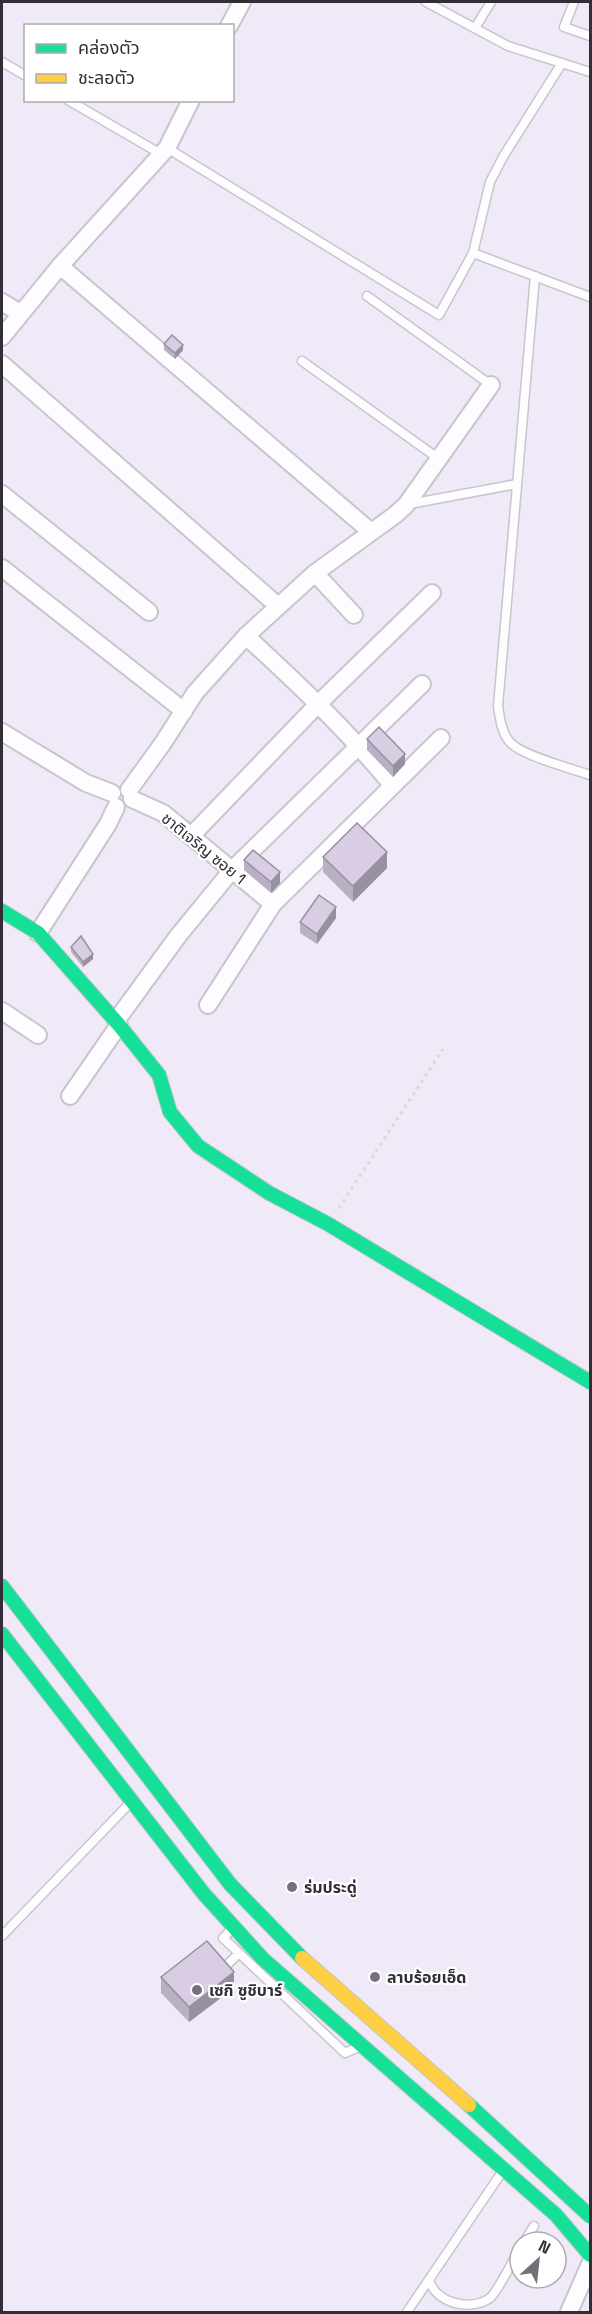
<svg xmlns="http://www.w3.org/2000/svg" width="592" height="2314" viewBox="0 0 592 2314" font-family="'Space Grotesk','Noto Sans Thai',sans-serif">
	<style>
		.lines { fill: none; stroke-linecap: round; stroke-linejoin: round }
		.lane-casing { stroke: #c9c4ce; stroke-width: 11 }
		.street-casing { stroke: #c9c4ce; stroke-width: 20 }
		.fast-casing { stroke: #c9c4ce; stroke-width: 16 }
		.slow-casing { stroke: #c9c4ce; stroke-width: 16 }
		.path { stroke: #dad7dc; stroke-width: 3; stroke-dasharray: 3 4.5; stroke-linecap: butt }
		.lane { stroke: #fdfcfe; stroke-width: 8 }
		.street { stroke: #fdfcfe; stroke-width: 16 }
		.fast { stroke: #16e098; stroke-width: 14 }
		.slow { stroke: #ffcf43; stroke-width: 14 }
		.wall { fill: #bab0c3 }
		.shaded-wall { fill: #97909f }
		.building { fill: #d8cde3; stroke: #97909f; stroke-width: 1.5 }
		.poi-dot { fill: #746f7a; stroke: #fff; stroke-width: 2 }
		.labels { text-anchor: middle; stroke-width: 4.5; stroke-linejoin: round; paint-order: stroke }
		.street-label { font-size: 16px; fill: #322d37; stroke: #fff }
		.poi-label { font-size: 16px; font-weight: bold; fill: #322d37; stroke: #fff; text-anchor: start }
	</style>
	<rect width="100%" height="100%" fill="#f0e9f7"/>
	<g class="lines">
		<defs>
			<g id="lane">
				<path d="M 426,2 L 508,46 L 590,72"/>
				<path d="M 574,2 L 564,27 L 590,36"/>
				<path d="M 475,28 L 491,2"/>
				<path d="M 2,62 L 26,76"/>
				<path d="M 68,100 L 161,154"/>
				<path d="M 167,148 L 439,315 L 473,253 L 490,182 L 503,157 L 562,63"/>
				<path d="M 473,253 L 590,297"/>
				<path d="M 535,276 L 498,706 C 500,718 501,731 509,741 C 519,755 573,769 590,775"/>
				<path d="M 367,296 L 491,385"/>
				<path d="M 302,361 L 439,459"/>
				<path d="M 409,504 L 517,484"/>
				<path d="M 233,1928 L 223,1938 L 345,2053 L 359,2047"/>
				<path d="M 2,1936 L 130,1803"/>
				<path d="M 224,1968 L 239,1953"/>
				<path d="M 524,2242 L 534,2226"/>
				<path d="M 429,2280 C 436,2303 470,2312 490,2298 C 497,2293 514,2258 520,2249"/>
				<path d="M 407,2312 L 502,2172"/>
			</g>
			<g id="street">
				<path d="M 229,26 L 242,2"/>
				<path d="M 60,266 L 370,531"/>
				<path d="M 2,302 L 20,313"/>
				<path d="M 2,337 L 60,266 L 167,148 L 191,100"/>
				<path d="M 2,364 L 278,606"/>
				<path d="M 2,494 L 149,612"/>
				<path d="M 2,568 L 184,711"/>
				<path d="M 315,573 L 354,615"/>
				<path d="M 246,636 C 298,684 347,730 392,785"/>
				<path d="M 2,732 L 86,783 L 112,793"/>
				<path d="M 129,790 L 163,743 L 195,693 L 246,636 L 315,573 L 395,515 L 406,505 L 491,385"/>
				<path d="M 132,799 L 163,813 L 273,904"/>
				<path d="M 191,836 L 319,703 L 432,593"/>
				<path d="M 38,933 L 108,824 L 116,807"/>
				<path d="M 208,1005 L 273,904 L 441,738"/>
				<path d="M 2,1011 L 38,1035"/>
				<path d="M 116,1021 L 178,936 L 232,870 L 422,684"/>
				<path d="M 70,1096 L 119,1025"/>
				<path d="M 569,2312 L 590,2264"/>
			</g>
			<g id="fast">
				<path d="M 2,911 L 38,933 L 119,1025 L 159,1075 L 170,1112 L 198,1146 L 269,1193 L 328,1224 L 590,1382"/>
				<path d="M 2,1586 L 230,1884 L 302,1958"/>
				<path d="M 2,1634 L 204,1894 L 263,1959 L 556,2215 L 590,2255"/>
				<path d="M 469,2105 L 590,2216"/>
			</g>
			<path id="slow" d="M 302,1958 L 469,2105"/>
		</defs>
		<!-- lane casing -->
		<use href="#lane" class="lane-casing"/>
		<!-- street casing -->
		<use href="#street" class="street-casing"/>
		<!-- fast casing -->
		<use href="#fast" class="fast-casing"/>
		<!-- slow casing -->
		<use href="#slow" class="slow-casing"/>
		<!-- path -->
		<path class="path" d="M 339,1208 L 443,1049"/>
		<!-- lane -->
		<use href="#lane" class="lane"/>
		<!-- street -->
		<use href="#street" class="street"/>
		<!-- fast -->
		<use href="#fast" class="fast"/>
		<!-- slow -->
		<use href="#slow" class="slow"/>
	</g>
	<!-- wall -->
	<g class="wall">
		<path d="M 164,344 L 183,350 L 175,359 L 164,350 Z"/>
		<path d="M 367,739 L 405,764 L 393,777 L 367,750 Z"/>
		<path d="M 323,857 L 387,868 L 353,902 L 323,872 Z"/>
		<path d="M 244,860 L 280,883 L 271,893 L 244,870 Z"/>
		<path d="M 336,918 L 317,944 L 300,933 L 300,922 Z"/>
		<path d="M 71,947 L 93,959 L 83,967 L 71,952 Z"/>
		<path d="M 161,1977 L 234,1988 L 189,2022 L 161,1993 Z"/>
	</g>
	<!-- shaded-wall -->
	<g class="shaded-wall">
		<path d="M 183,345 L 183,350 L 175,359 L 175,353 Z"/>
		<path d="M 405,754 L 405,764 L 393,777 L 393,766 Z"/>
		<path d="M 387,852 L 387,868 L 353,902 L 353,886 Z"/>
		<path d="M 280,872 L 280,883 L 271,893 L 271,882 Z"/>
		<path d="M 336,907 L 336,918 L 317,944 L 317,934 Z"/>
		<path d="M 93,954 L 93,959 L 83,967 L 83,962 Z"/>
		<path d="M 234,1972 L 234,1988 L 189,2022 L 189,2007 Z"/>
	</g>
	<!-- building -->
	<g class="building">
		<path d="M 172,335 L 183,345 L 175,353 L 164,344 Z"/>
		<path d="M 379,727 L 405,754 L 393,766 L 367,739 Z"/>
		<path d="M 357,823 L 387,852 L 353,886 L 323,857 Z"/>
		<path d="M 253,850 L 280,872 L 271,882 L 244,860 Z"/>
		<path d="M 319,895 L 336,907 L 317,934 L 300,922 Z"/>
		<path d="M 81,936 L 93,954 L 83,962 L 71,947 Z"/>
		<path d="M 207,1941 L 234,1972 L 189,2007 L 161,1977 Z"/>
	</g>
	<!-- markers -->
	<g class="poi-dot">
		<circle cx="292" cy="1887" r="6"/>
		<circle cx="375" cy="1977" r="6"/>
		<circle cx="197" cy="1990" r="6"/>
	</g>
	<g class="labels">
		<!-- street labels -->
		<g class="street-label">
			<text transform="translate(204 848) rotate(39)" y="6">ชาติเจริญ ซอย 1</text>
		</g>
		<!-- poi labels -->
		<g class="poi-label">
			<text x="304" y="1893">ร่มประดู่</text>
			<text x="387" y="1983">ลาบร้อยเอ็ด</text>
			<text x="209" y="1996">เซกิ ซูชิบาร์</text>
		</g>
	</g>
	<!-- border -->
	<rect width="592" height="2314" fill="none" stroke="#322d37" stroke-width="6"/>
	<!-- legend -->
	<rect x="24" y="24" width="210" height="78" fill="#ffffff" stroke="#adabaf" stroke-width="1.5"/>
	<rect x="36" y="44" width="30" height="9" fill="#16e098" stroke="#adabaf" stroke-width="1.5"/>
	<text x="78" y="54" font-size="18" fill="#322d37">คล่องตัว</text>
	<rect x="36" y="74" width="30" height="9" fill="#ffcf43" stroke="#adabaf" stroke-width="1.5"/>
	<text x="78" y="84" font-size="18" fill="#322d37">ชะลอตัว</text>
	<!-- north arrow -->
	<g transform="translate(538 2260) rotate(27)"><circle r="28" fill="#ffffff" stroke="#adabaf" stroke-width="1.5"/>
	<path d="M0-4.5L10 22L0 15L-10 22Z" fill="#746f7a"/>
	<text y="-9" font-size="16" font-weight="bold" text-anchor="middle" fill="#322d37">N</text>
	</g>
</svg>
